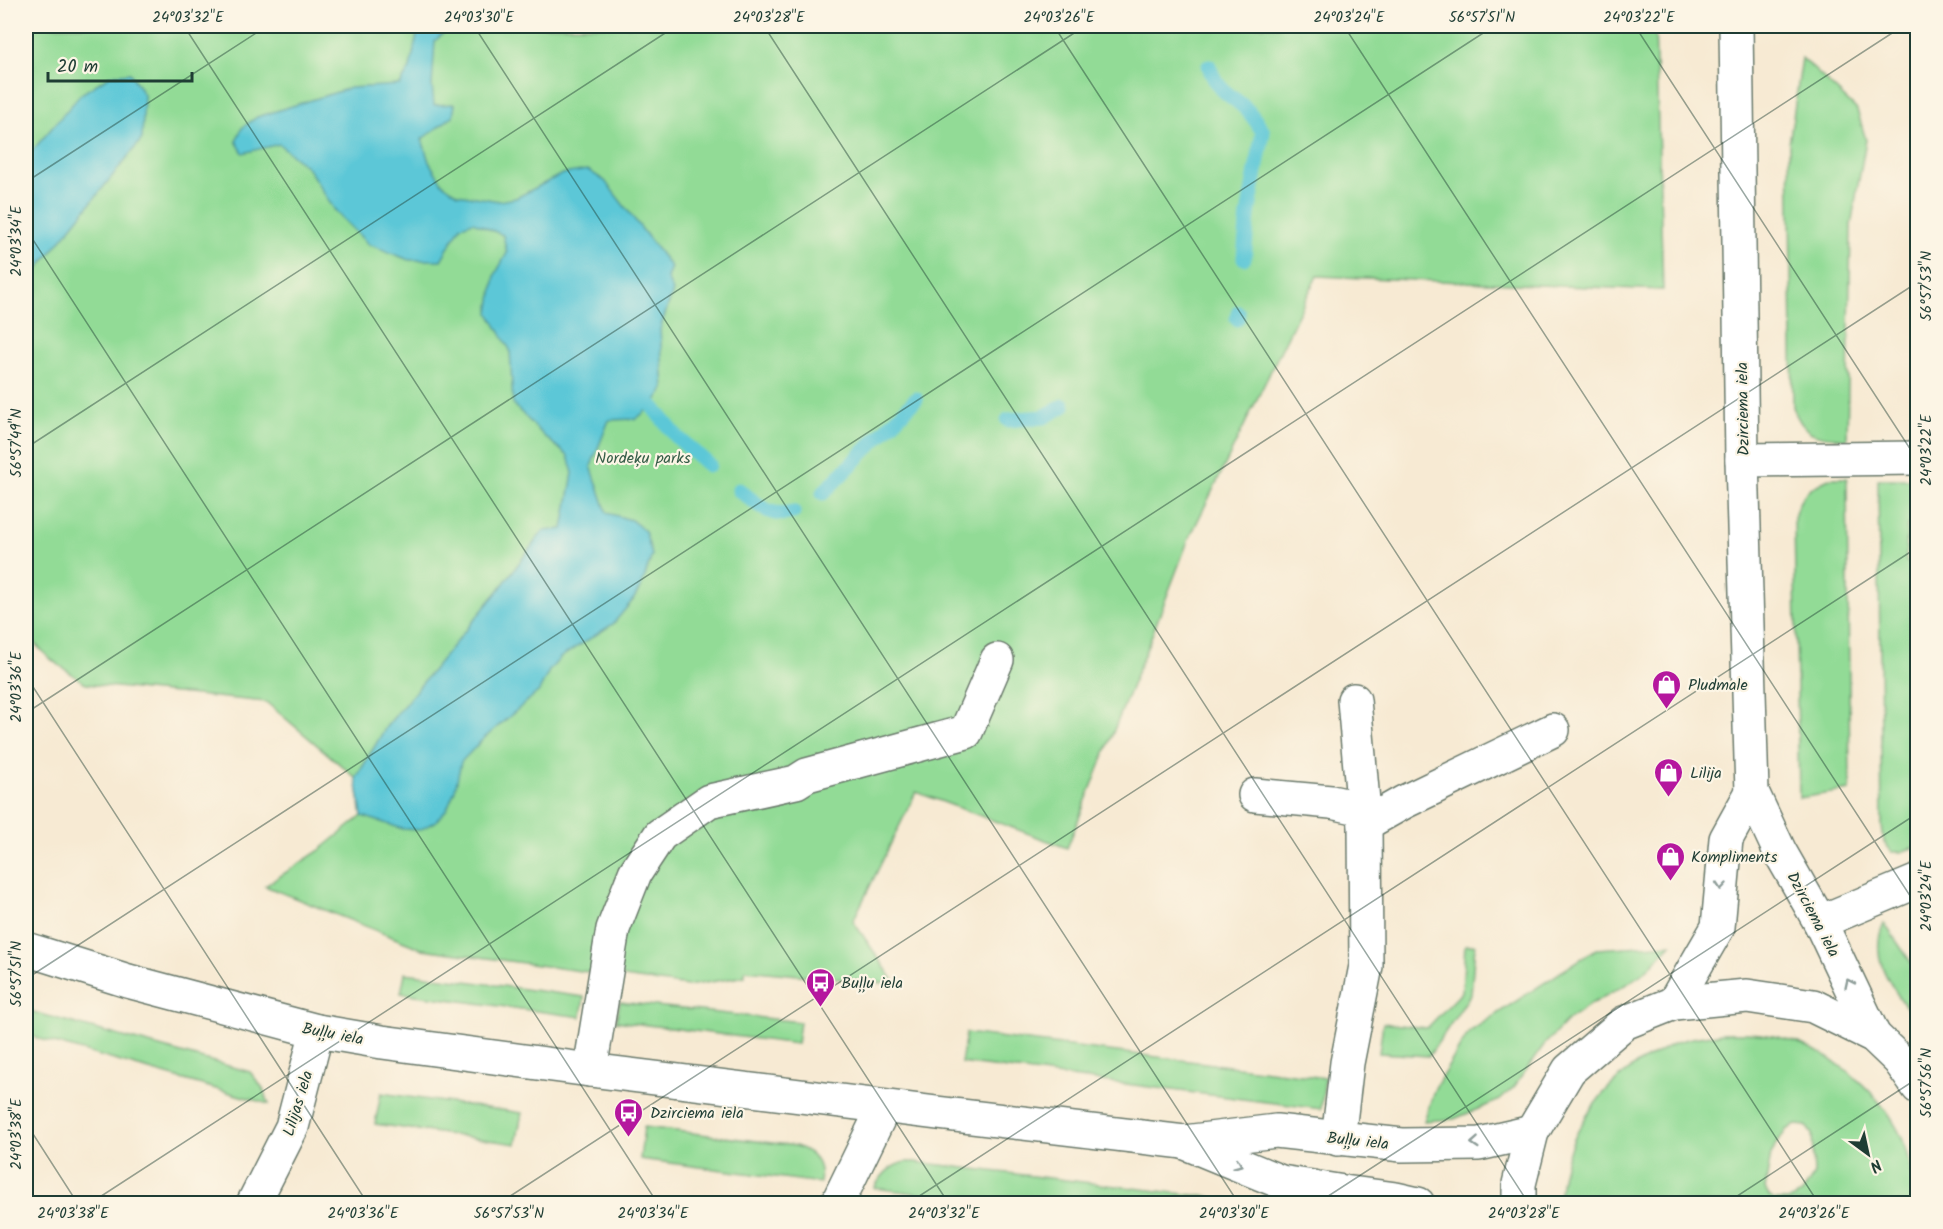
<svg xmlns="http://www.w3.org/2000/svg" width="1943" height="1229" viewBox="0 0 1943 1229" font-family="Kalam,sans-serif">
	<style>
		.green { fill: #92db96; stroke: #588c65; stroke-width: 1.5; fill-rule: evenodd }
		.water { fill: #5cc7d7; stroke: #3e8286; stroke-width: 1.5 }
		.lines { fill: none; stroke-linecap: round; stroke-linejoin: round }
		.stream { stroke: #5cc7d7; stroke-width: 15 }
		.minor-casing { stroke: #6b7a6c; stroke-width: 36 }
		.minor { stroke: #fff; stroke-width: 33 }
		.oneway { stroke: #8f9e9a }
		.ticks { fill: none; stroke: #1f3d34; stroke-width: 1.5; stroke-opacity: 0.45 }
		.labels { text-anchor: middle; stroke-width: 4.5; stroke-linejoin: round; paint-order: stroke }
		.street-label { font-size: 16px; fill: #1f3d34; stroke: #fcf5e5 }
		.park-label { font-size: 16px; fill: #365d48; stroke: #fcf5e5 }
		.poi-label { font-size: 16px; fill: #1f3d34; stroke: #fcf5e5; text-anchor: start }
		.neatline { fill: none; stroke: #1f3d34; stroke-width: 2 }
		.ticks-label { font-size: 15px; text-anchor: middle; fill: #1f3d34 }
	</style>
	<rect width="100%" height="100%" fill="#fcf5e5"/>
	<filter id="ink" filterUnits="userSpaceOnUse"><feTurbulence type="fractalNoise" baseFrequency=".0167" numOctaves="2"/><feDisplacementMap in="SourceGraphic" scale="12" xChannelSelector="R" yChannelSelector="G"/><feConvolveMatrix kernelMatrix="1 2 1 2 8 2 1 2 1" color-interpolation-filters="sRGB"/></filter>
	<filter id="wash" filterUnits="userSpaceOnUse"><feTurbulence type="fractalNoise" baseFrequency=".008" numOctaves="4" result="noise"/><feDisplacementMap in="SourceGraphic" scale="24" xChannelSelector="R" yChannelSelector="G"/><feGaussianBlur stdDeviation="1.35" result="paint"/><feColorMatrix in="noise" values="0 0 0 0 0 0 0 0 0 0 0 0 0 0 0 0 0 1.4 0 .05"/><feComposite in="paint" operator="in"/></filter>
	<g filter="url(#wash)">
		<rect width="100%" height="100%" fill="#f7ead3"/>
		<!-- green -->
		<g class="green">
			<path d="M 26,26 L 1655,26 L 1663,290 L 1317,276 L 1188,541 L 1150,640 L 1067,848 L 916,792 L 853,921 L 896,984 L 745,970 L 745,976 L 688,986 L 422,949 L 265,886 L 320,850 L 362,816 L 356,778 L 266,702 L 86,684 L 49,658 L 26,635 Z"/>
			<path d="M 1802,58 L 1857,110 L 1866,140 L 1851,225 L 1847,439 C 1818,436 1804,438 1793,407 L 1789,144 Z"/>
			<path d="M 1831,478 L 1847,478 L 1850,790 L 1799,798 L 1794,518 C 1800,493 1809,488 1831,478 Z"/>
			<path d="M 1878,479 L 1917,479 L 1917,524 L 1907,525 L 1906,562 L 1918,566 L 1918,846 L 1901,852 L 1892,852 L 1884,842 L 1882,826 Z"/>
			<path d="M 1884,923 L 1917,971 L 1917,1022 C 1897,993 1866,961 1884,923 Z"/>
			<path d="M 1671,944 L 1650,967 L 1634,980 L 1591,1004 L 1569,1019 L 1544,1045 L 1514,1087 L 1500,1100 L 1454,1119 L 1424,1121 L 1435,1088 L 1469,1032 L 1596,949 Z"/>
			<path d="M 1465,945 L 1475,945 L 1471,994 L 1429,1056 L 1379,1053 L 1383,1023 L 1427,1028 L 1462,992 Z"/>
			<path d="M 405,973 L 584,997 L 581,1017 L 401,993 Z"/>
			<path d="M 620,1002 L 800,1022 L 797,1044 L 616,1021 Z"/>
			<path d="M 26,1010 L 250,1072 L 262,1087 L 269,1104 L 26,1035 Z"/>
			<path d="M 966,1033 L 1325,1078 L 1321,1109 L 961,1063 Z"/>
			<path d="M 1722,1033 C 1737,1033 1754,1032 1768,1035 C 1827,1044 1888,1095 1907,1151 C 1911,1166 1913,1181 1916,1196 L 1916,1203 L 1559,1203 C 1562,1141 1597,1084 1653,1055 C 1661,1051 1669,1045 1677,1042 C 1691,1037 1708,1036 1722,1033 ZM 1796,1125 L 1806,1126 L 1812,1134 L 1814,1174 L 1802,1194 L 1788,1200 L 1774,1200 L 1769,1196 L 1765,1189 L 1771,1154 L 1786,1130 Z"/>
			<path d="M 381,1093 L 522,1113 L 516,1144 L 375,1124 Z"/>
			<path d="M 644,1127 L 796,1146 C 814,1153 823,1163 820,1183 L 640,1159 Z"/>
			<path d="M 905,1162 L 915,1162 L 1259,1203 L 999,1204 L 874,1188 C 882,1175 889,1166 905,1162 Z"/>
		</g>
		<!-- water -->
		<g class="water">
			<path d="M 424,26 L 451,26 L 435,41 L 432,85 L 434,105 L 455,104 L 453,116 L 422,139 L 429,162 L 442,183 L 458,194 L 499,201 L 516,198 L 562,174 L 588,170 L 605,181 L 671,267 L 667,278 L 673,291 L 660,329 L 664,389 L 652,406 L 636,419 L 609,420 L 591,466 L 607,513 L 631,520 L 645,531 L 652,555 L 642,585 L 633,600 L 613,624 L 561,657 L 549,671 L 539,691 L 481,741 L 461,762 L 455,790 L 447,809 L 436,821 L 420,830 L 403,829 L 362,816 L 356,778 L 386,727 L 498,591 L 543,531 L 563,529 L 573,473 L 568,456 L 544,436 L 513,404 L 510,350 L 489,313 L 495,275 L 507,253 L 503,235 L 473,222 L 461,226 L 441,260 L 409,260 L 368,244 L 336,212 L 308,168 L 279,144 L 243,153 L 236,141 L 242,128 L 257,117 L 350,88 L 400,85 L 410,68 L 418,31 Z"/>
			<path d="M 130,73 L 144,95 L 142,139 L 37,270 L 26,280 L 26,158 L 81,94 L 111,75 Z"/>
		</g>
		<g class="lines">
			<!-- stream -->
			<g class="stream">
				<path d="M 1209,66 C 1218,94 1232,94 1249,112 C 1254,118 1259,125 1263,132 L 1248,215 L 1244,258"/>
				<path d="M 1237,319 L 1238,313"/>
				<path d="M 652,406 L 677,437 L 709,465"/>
				<path d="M 1008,420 L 1044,417 L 1063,406"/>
				<path d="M 739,490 C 756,503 770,519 793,512"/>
				<path d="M 823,493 L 916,399"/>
			</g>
		</g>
	</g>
	<g filter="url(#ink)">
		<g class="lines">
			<defs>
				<g id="minor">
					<path d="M 1736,26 L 1742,460 L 1752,792 L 1780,852 L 1820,922 L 1874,1036"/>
					<path d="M 1742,460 L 1918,458"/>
					<path d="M 1255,795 L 1331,802 L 1364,809"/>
					<path d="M 1365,824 L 1404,802 L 1553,730"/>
					<path d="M 1820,922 L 1918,881"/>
					<path d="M 26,949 L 128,981 L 317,1031 L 382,1042 L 590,1070 L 937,1113 L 1184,1142 L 1276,1131 L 1402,1145 L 1479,1144 L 1532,1132"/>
					<path d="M 1674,1003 L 1718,927 L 1726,839 L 1752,792"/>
					<path d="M 590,1070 L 613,929 L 635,873 L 660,835 L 709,801 L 796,782 L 807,775 L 966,732 L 997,660"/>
					<path d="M 1338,1139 L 1347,1063 L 1366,966 L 1365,824 L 1354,700"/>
					<path d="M 1186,1143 L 1281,1182 L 1344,1192 L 1396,1199 L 1418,1204"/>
					<path d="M 253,1204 L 292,1127 L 317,1031"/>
					<path d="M 837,1204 L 884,1107"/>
					<path d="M 1519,1204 L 1519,1184 L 1532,1132 L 1569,1070 L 1624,1023 L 1674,1003 L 1747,996 L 1813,1006 L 1874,1036 L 1899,1060 L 1918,1087"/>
				</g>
			</defs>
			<!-- minor casing -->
			<use href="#minor" class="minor-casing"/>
			<!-- minor -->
			<use href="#minor" class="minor"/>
		</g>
		<!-- one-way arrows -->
		<defs><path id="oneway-chevron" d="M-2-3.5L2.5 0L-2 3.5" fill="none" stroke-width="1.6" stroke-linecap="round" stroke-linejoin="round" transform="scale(1.5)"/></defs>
		<g class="oneway">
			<use href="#oneway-chevron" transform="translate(1721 886) rotate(95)"/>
			<use href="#oneway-chevron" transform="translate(1849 983) rotate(-115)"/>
			<use href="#oneway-chevron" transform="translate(1475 1143) rotate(176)"/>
			<use href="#oneway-chevron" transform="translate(1238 1164) rotate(22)"/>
		</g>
	</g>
	<!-- ticks -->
	<path class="ticks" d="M 184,26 L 949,1204M 474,26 L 1239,1204M 764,26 L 1529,1204M 1054,26 L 1819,1204M 1344,26 L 1918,908M 1635,26 L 1918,461M 26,182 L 267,26M 26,229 L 658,1204M 26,448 L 676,26M 26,676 L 368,1204M 26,713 L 1085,26M 26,979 L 1494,26M 26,1123 L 78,1204M 89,1204 L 1903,26M 498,1204 L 1918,282M 907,1204 L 1918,547M 1316,1204 L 1918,813M 1725,1204 L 1918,1078"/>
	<!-- icons -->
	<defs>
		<symbol id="shop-pin" viewBox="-11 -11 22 30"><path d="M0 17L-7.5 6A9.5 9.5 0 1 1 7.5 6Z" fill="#b5179e" stroke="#fcf5e5"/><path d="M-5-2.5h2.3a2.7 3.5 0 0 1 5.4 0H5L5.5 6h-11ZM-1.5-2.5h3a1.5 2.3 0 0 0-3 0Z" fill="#fff"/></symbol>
		<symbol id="bus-pin" viewBox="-11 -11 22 30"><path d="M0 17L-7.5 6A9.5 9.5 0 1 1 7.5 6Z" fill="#b5179e" stroke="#fcf5e5"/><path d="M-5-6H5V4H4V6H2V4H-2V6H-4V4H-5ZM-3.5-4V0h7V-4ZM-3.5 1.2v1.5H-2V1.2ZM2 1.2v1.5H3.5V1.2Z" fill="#fff"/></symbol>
	</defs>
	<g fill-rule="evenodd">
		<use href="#shop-pin" x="1650" y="668" width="33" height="45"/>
		<use href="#shop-pin" x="1652" y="756" width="33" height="45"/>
		<use href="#shop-pin" x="1654" y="840" width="33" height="45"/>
		<use href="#bus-pin" x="804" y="966" width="33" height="45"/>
		<use href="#bus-pin" x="612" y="1096" width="33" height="45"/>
	</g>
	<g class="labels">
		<!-- street labels -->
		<g class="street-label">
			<text transform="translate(1742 409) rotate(-91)" y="6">Dzirciema iela</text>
			<text transform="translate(1814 914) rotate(62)" y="6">Dzirciema iela</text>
			<text transform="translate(333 1033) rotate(11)" y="6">Buļļu iela</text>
			<text transform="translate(297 1103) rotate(-73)" y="6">Lilijas iela</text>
			<text transform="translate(1358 1140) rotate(6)" y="6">Buļļu iela</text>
		</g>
		<!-- park labels -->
		<g class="park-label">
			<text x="643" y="463">Nordeķu parks</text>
		</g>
		<!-- poi labels -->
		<g class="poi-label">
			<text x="1688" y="690">Pludmale</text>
			<text x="1690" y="778">Lilija</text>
			<text x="1691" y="862">Kompliments</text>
			<text x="841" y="988">Buļļu iela</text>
			<text x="650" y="1118">Dzirciema iela</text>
		</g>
	</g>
	<!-- margin -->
	<rect width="1943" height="1229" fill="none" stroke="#fcf5e5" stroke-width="66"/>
	<!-- north arrow -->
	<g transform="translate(1868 1154) rotate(147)" stroke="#fcf5e5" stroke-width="4.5" paint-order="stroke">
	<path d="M0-4.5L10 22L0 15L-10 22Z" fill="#1f3d34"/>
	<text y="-9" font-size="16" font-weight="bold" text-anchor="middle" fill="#1f3d34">N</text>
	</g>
	<!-- scale -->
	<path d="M48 72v9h144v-9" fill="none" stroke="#1f3d34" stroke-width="3"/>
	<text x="57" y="72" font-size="18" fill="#1f3d34" stroke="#fcf5e5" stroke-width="4.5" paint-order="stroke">20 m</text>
	<rect x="33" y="33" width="1877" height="1163" class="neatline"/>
	<g class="ticks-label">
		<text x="188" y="22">24°03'32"E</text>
		<text x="479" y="22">24°03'30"E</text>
		<text x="769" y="22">24°03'28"E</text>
		<text x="1059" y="22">24°03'26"E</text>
		<text x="1349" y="22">24°03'24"E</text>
		<text x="1482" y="22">56°57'51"N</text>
		<text x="1639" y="22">24°03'22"E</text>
		<text transform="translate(16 241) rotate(-90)" y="5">24°03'34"E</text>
		<text transform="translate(1926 286) rotate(-90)" y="5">56°57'53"N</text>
		<text transform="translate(16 443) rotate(-90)" y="5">56°57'49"N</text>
		<text transform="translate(1926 450) rotate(-90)" y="5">24°03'22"E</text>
		<text transform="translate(16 687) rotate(-90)" y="5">24°03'36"E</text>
		<text transform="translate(1926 896) rotate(-90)" y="5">24°03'24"E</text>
		<text transform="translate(16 974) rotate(-90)" y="5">56°57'51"N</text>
		<text transform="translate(1926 1083) rotate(-90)" y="5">56°57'56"N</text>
		<text transform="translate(16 1134) rotate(-90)" y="5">24°03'38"E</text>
		<text x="73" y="1218">24°03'38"E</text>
		<text x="363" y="1218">24°03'36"E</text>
		<text x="509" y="1218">56°57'53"N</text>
		<text x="653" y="1218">24°03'34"E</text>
		<text x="944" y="1218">24°03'32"E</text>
		<text x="1234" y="1218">24°03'30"E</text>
		<text x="1524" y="1218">24°03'28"E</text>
		<text x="1814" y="1218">24°03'26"E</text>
	</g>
</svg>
